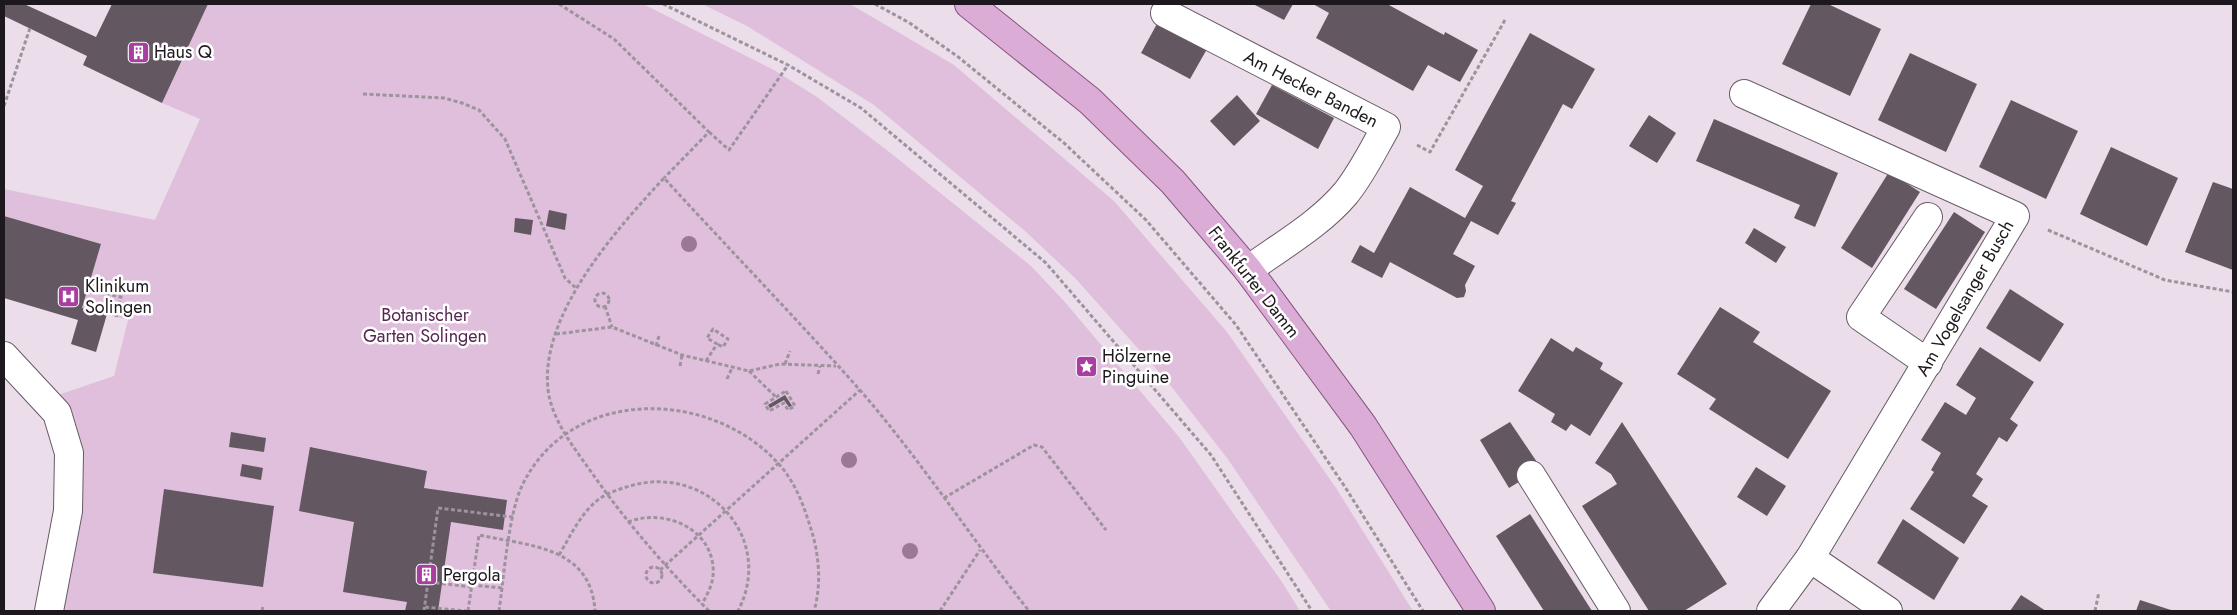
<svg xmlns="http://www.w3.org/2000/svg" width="2237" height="615" viewBox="0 0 2237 615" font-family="Jost,sans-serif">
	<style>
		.green { fill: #e0bfdc }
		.building { fill: #635761 }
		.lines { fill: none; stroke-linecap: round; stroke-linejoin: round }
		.minor-casing { stroke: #675b65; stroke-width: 30 }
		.major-casing { stroke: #885483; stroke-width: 30 }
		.path { stroke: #9d939c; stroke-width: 3; stroke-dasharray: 4 2.5; stroke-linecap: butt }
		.minor { stroke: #fff; stroke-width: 28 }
		.major { stroke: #daacd6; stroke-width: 28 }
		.tree { fill: #9a7896 }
		.labels { text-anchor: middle; stroke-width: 5; stroke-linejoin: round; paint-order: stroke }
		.poi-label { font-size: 18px; fill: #1d181d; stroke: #fff; text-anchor: start }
		.street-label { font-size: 18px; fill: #1d181d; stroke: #fff }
		.park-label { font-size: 18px; fill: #572653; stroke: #fff }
	</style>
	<rect width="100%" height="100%" fill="#ebdde9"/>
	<!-- green -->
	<g class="green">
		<path d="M 208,4 L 643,4 L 774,70 L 817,97 L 888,151 L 1031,266 L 1064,301 L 1179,437 L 1282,582 L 1300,611 L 49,611 L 68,511 L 46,399 L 114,376 L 128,320 L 82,308 L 101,244 L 4,216 L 4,189 L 155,220 L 200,119 L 162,103 Z"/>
		<path d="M 702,4 L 850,4 L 954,65 L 1114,201 L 1227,332 L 1336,488 L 1413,611 L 1331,611 L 1227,458 L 1167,381 L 1076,279 L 1025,231 L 874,105 L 747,26 Z"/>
	</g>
	<!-- building -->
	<g class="building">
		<path d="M 4,4 L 24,4 L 96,37 L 112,4 L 208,4 L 162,103 L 83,65 L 87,56 L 4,16 Z"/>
		<path d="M 1253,4 L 1293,4 L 1284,20 Z"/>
		<path d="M 1313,4 L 1387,4 L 1444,35 L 1445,32 L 1478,50 L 1460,82 L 1428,65 L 1413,91 L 1316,38 L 1329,13 Z"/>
		<path d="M 1811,4 L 1828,4 L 1881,29 L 1850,96 L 1782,64 Z"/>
		<path d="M 1158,22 L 1207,49 L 1190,79 L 1141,53 Z"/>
		<path d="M 1530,33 L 1595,69 L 1572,109 L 1563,104 L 1511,201 L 1516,203 L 1498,235 L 1471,221 L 1453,254 L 1475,266 L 1465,285 L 1466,291 L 1464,297 L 1457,298 L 1390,262 L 1382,278 L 1351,262 L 1360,245 L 1374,253 L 1410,187 L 1465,218 L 1483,186 L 1455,170 Z"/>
		<path d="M 1910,53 L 1977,84 L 1946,152 L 1878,120 Z"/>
		<path d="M 1272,85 L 1334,118 L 1318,149 L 1256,114 Z"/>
		<path d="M 1237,95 L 1260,121 L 1234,146 L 1210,121 Z"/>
		<path d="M 2011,100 L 2078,131 L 2046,199 L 1979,167 Z"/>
		<path d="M 1649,115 L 1676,133 L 1657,163 L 1629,146 Z"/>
		<path d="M 1714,119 L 1838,173 L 1815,227 L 1794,218 L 1800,205 L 1696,161 Z"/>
		<path d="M 2111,147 L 2178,178 L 2147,246 L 2080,214 Z"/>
		<path d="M 1889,172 L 1920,192 L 1872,268 L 1841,248 Z"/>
		<path d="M 2213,182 L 2233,189 L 2233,270 L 2185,252 Z"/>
		<path d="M 549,210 L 567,214 L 565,230 L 546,226 Z"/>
		<path d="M 1954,212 L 1985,232 L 1936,309 L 1904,289 Z"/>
		<path d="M 4,216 L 101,244 L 82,308 L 107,314 L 96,352 L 71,344 L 78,320 L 4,298 Z"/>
		<path d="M 515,218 L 533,220 L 531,235 L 514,232 Z"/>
		<path d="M 1754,228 L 1786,247 L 1776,263 L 1745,243 Z"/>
		<path d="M 2010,289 L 2064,324 L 2040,362 L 1986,328 Z"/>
		<path d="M 1720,307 L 1760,332 L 1753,342 L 1831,391 L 1788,459 L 1709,409 L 1716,399 L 1677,374 Z"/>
		<path d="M 1551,338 L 1573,352 L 1576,347 L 1603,363 L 1600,369 L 1623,383 L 1590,436 L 1571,424 L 1566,431 L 1551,422 L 1555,414 L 1518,391 Z"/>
		<path d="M 1980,347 L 2034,382 L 2010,419 L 2018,425 L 2007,442 L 1999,437 L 1976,474 L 1983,479 L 1972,496 L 1988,506 L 1964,544 L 1910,509 L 1934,472 L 1931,470 L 1941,453 L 1921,440 L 1945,402 L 1966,415 L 1976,398 L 1956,385 Z"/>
		<path d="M 785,395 L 792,406 L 789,407 L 784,400 L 770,408 L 768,405 Z"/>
		<path d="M 1510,422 L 1541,468 L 1509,488 L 1480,440 Z"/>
		<path d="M 1622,422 L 1727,584 L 1684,611 L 1649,611 L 1582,506 L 1617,484 L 1611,474 L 1595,463 Z"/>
		<path d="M 231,432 L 266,438 L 264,452 L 229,447 Z"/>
		<path d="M 310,447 L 427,471 L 424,488 L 507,500 L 503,530 L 451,522 L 438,611 L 405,611 L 407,602 L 343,592 L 354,522 L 299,511 Z"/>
		<path d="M 242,464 L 263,468 L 261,480 L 240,476 Z"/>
		<path d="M 1756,467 L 1786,486 L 1767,516 L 1737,497 Z"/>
		<path d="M 164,489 L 274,506 L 263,587 L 153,573 Z"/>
		<path d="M 1530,514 L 1592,611 L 1544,611 L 1496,536 Z"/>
		<path d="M 1903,519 L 1959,558 L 1934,600 L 1877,563 Z"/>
		<path d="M 2021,595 L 2046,611 L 2010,611 Z"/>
		<path d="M 2140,600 L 2174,611 L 2136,611 Z"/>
	</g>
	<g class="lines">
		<defs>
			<g id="minor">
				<path d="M 1165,13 L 1386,127 C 1373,150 1362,173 1346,193 C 1320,224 1281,246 1248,270"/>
				<path d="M 1744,94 L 2015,216 L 1810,558 L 1771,611"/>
				<path d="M 4,356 L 57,413 L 69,453 L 68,511 L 49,611"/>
				<path d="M 1928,363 L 1861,317 L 1928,217"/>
				<path d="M 1531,475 L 1616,611"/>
				<path d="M 1810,558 L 1888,611"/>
			</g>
			<path id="major" d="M 969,4 L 1090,101 L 1173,182 L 1248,270 L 1363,426 L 1481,611"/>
		</defs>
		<!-- minor casing -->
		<use href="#minor" class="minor-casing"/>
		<!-- major casing -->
		<use href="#major" class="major-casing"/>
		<!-- path -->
		<g class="path">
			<path d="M 559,4 L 614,39 L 709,132 L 664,178"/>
			<path d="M 663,4 L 788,65 L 861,108 L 1046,263 L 1211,455 L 1312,611"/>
			<path d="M 875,4 L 908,22 L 957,56 L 1064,143 L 1146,220 L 1236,325 L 1345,487 L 1423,611"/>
			<path d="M 363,94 L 444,98 L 462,103 L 479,110 L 505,139 L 565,278 L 577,289"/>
			<path d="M 4,106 L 30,28"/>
			<path d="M 709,132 L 729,150 L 788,65"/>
			<path d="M 1417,145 L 1430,152 L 1505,20"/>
			<path d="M 2048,230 L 2165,280 L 2233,292"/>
			<path d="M 87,289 L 121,297 L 116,317"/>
			<circle cx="602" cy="300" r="7"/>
			<path d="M 605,306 L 612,327"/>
			<path d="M 556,334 L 612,327 L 682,355 L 749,371 L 780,364 L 836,366"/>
			<path d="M 656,346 L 659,336"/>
			<path d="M 706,361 L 717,344 L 707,338 L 713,329 L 728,339 L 723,347 L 717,344"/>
			<path d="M 785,364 L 790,351"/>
			<path d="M 680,366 L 682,355"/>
			<path d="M 749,371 L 776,397"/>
			<path d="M 818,374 L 820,366"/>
			<path d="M 727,379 L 732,368"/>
			<path d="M 786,391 L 795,406 L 788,410 L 784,403 L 769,411 L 765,404 Z"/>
			<path d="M 944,498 L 1034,445 L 1042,447 L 1106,530"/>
			<path d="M 628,522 C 665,507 717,530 713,576 C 712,586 707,595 702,604"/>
			<path d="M 559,555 C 571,535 580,514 599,499 C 608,493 619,489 630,486 C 707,463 776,538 738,611"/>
			<circle cx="654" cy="575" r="8"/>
			<path d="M 660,570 L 860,390"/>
			<path d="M 429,582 L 472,587"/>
			<path d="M 472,585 L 502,588"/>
			<path d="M 425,607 L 466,611"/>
			<path d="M 262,611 L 263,606"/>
			<path d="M 424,611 L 438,508 L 513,517"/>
			<path d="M 468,611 L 479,535 C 529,546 591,546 595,611"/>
			<path d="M 499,611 C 504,577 508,518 521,488 C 567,387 707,387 777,462 C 794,480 803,503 810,526 C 819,552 822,584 814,611"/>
			<path d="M 709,611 C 664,566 623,518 587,466 C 572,445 555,423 549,396 C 535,319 616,230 664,178 C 729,249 796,318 859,389 C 920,459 971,538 1029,611"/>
			<path d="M 940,611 L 980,550"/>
			<path d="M 2095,611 L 2099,592"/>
		</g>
		<!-- minor -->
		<use href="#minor" class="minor"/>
		<!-- major -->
		<use href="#major" class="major"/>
	</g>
	<!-- trees -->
	<g class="tree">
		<circle cx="689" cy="244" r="8"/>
		<circle cx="849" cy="460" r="8"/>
		<circle cx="910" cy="551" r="8"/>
	</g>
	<!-- icons -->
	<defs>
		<symbol id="building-square" viewBox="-11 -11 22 22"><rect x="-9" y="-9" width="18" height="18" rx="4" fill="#a83ea0" stroke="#fff"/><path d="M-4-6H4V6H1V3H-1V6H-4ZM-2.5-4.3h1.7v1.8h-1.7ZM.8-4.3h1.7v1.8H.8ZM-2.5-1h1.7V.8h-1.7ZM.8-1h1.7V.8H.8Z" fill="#fff"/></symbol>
		<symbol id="hospital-square" viewBox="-11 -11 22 22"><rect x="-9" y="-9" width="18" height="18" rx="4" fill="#a83ea0" stroke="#fff"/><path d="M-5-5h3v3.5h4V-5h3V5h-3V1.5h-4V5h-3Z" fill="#fff"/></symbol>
		<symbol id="sight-square" viewBox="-11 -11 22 22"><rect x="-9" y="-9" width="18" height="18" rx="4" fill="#a83ea0" stroke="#fff"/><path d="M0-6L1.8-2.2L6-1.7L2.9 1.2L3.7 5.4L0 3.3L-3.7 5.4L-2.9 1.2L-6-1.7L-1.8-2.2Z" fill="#fff"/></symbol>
	</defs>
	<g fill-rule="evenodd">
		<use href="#building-square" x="126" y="40" width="25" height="25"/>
		<use href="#hospital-square" x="56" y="284" width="25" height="25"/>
		<use href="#sight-square" x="1074" y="354" width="25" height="25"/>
		<use href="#building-square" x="414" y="562" width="25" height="25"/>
	</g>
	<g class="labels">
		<!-- poi labels -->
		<g class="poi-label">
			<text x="154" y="58">Haus Q</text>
			<text x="85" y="292">Klinikum<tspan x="85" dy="21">Solingen</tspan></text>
			<text x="1102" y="362">Hölzerne<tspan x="1102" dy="21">Pinguine</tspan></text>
			<text x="443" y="581">Pergola</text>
		</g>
		<!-- street labels -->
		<g class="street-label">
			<text transform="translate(1311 89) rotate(27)" y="6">Am Hecker Banden</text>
			<text transform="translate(1254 282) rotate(52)" y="6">Frankfurter Damm</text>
			<text transform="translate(1965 298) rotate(-60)" y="6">Am Vogelsanger Busch</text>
		</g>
		<!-- park labels -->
		<g class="park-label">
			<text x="425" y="321">Botanischer<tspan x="425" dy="21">Garten Solingen</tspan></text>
		</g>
	</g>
	<!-- border -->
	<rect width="2237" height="615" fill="none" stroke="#1d181d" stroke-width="10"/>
</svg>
